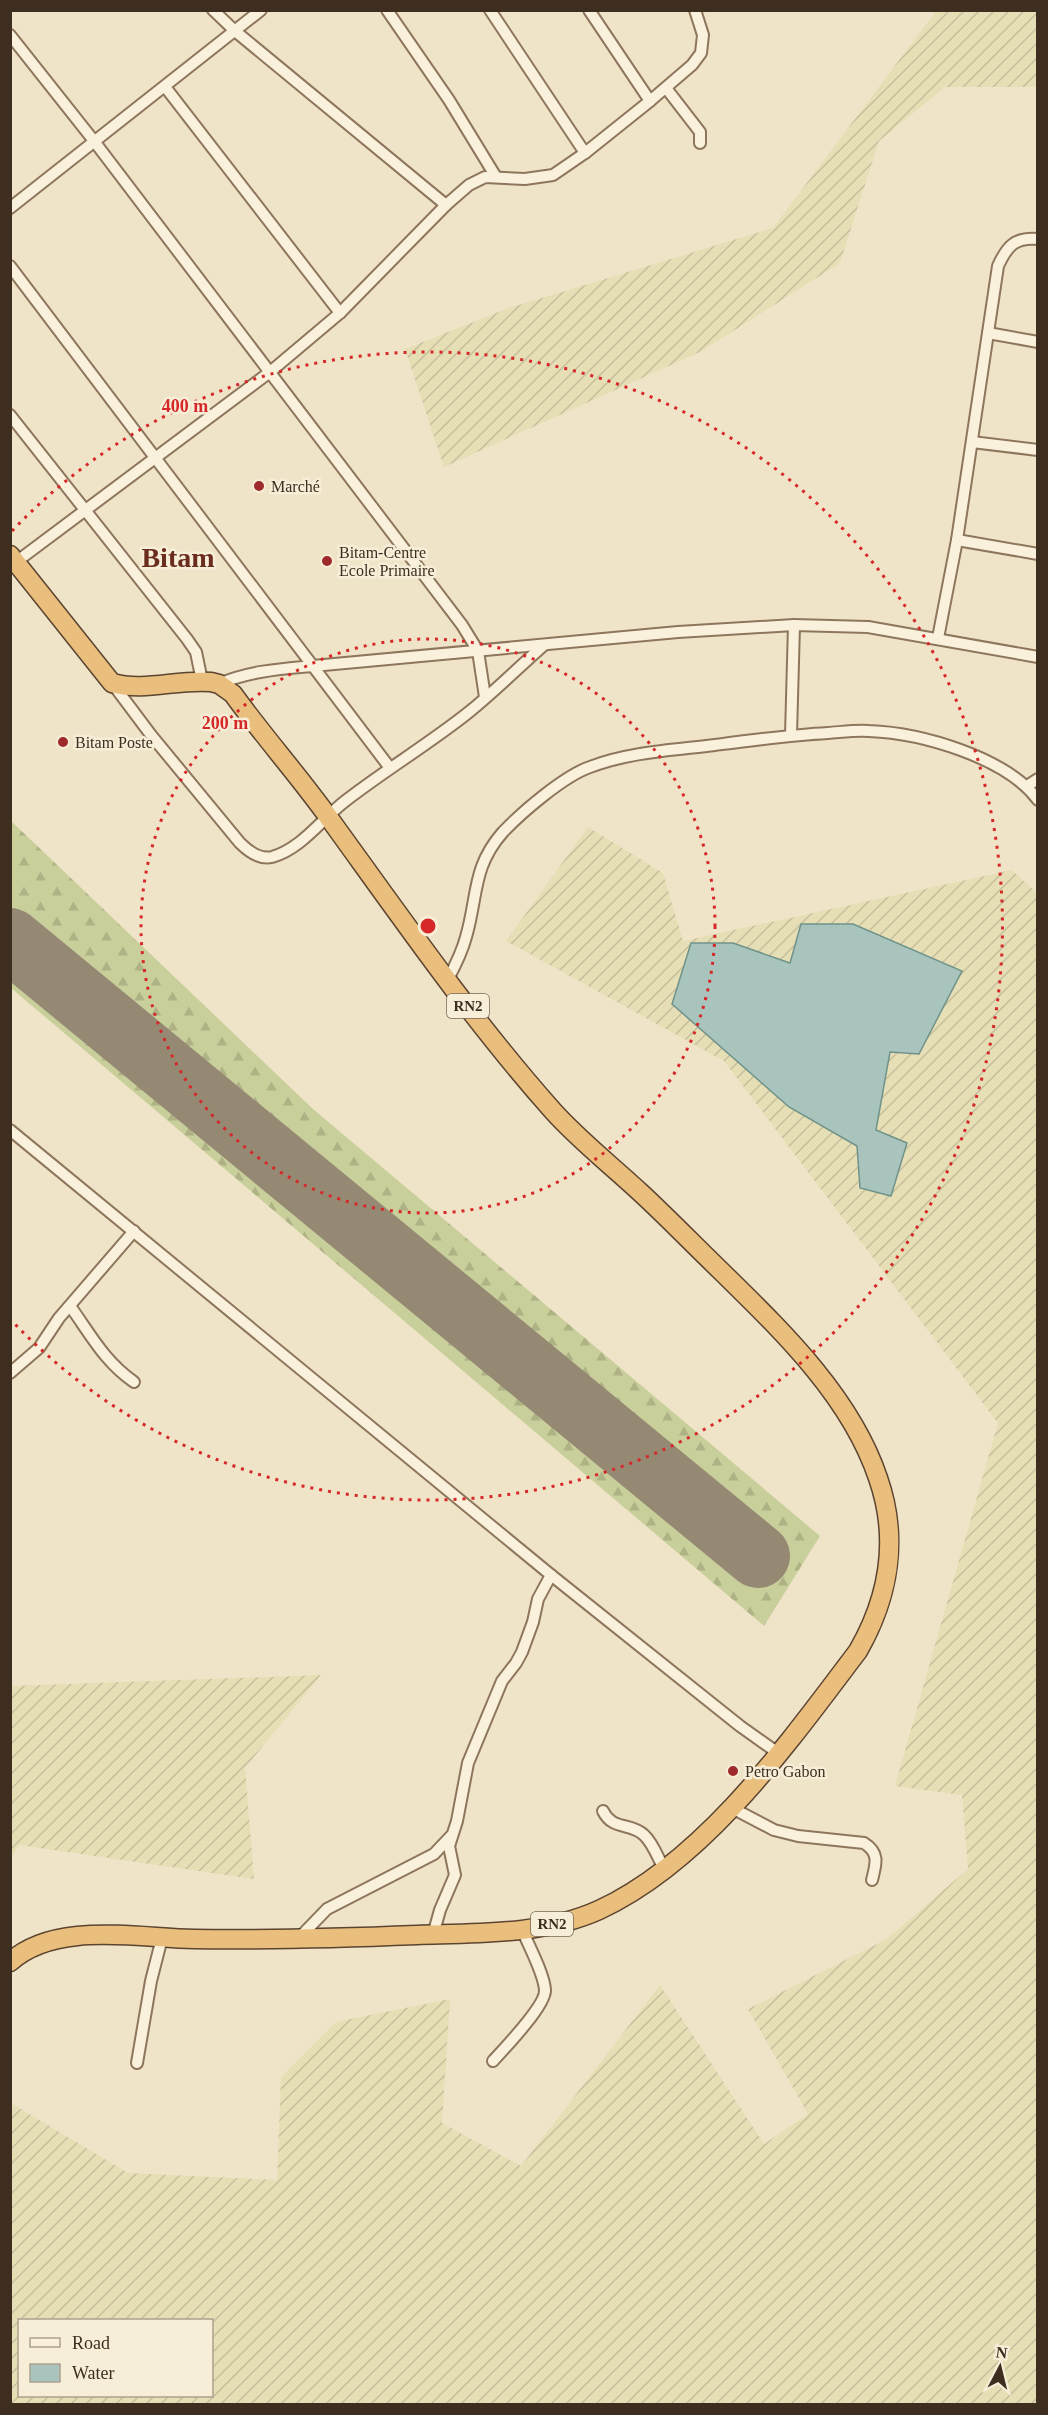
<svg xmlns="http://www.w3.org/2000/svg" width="1048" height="2415" viewBox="0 0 1048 2415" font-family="'Times New Roman',serif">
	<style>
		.farmland { fill: url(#farmland-furrows); fill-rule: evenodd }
		.forest { fill: url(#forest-firs) }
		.water { fill: #a9c4bc; stroke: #6f938a; stroke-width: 1.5 }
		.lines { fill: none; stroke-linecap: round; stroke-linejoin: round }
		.runway { stroke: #968974; stroke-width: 64 }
		.minor-casing { stroke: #8d765c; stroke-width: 14 }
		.trunk-casing { stroke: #5b4430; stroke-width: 21 }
		.minor { stroke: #faf1dc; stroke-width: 10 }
		.trunk { stroke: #eabe7c; stroke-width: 18 }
		.ring { fill: none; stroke: #d62828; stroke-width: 3; stroke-dasharray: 3 6 }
		.poi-dot { fill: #9e2a2b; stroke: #f7eed8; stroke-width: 2 }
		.labels { text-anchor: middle; stroke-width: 5; stroke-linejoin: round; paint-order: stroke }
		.shield { fill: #f7eed8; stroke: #756857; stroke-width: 1.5 }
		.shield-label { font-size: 15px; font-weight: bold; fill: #3d2e20 }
		.poi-label { font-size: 16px; fill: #3d2e20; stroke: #f7eed8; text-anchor: start }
		.town-label { font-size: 28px; font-weight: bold; fill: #6b2e1e; stroke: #f7eed8 }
		.centre { fill: #d62828; stroke: #f7eed8; stroke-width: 3 }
		.ring-label { font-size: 18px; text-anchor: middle; font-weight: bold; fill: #d62828; stroke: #f7eed8; stroke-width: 5; stroke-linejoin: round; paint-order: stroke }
	</style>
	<defs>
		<pattern id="farmland-furrows" width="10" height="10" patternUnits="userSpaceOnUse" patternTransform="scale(1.5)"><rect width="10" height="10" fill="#e6deb5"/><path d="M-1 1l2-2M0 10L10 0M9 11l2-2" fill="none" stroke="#c6bf9b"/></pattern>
		<pattern id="forest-firs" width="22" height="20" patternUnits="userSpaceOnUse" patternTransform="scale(1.5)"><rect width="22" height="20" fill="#c9cf9b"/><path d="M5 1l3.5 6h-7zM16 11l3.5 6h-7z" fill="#aeb285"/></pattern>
	</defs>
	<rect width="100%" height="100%" fill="#f0e4c8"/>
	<!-- farmland -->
	<g class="farmland">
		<path d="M 936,11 L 1037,11 L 1037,87 L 945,87 L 879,141 L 840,263 L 702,351 L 444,467 L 405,349 L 509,308 L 773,228 Z"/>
		<path d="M 588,827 L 663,873 L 683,941 L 1012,870 L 1038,894 L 1037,2404 L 11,2404 L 11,2103 L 128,2173 L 277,2180 L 281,2077 L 336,2022 L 450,1999 L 442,2123 L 521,2166 L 660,1985 L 764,2144 L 808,2114 L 748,2009 L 887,1939 L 968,1869 L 962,1795 L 895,1786 L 998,1423 L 724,1061 L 506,941 ZM 20,2320 L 212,2320 L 212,2396 L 20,2396 Z"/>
		<path d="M 321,1675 L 245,1768 L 254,1879 L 19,1845 L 11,1858 L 11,1686 Z"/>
	</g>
	<!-- forest -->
	<path class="forest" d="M 10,820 L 313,1109 L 820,1536 L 764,1626 L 11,988 Z"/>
	<!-- water -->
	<path class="water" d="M 801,924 L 853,924 L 962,971 L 919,1054 L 890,1052 L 876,1130 L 907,1143 L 891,1196 L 860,1188 L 857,1146 L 789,1107 L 672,1004 L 691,943 L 733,943 L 790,963 Z"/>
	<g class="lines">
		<!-- runway -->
		<path class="runway" d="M 10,940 L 758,1556"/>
		<defs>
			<g id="minor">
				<path d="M 213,10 L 235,31 L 446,205"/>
				<path d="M 387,10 L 449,100 L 496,177"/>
				<path d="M 490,10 L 585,153"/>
				<path d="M 589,10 L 650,101"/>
				<path d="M 10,35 L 94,141 L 462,625 L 478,651 L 485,697"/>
				<path d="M 166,88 L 340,313"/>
				<path d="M 666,88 L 700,132 L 700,143"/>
				<path d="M 10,208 L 261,10"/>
				<path d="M 10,266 L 390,768"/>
				<path d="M 988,333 L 1038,342"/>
				<path d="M 10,415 L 187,639 L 196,652 L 202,681"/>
				<path d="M 972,442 L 1038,450"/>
				<path d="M 957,540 L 1038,554"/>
				<path d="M 16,562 L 270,372 L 340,313 L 446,205 L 469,185 L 485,177 L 525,179 L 553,175 L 585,153 L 650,101 L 692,65 L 701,53 L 703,35 L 695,10"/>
				<path d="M 938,638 L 957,540 L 998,266 C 1007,246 1015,237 1038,239"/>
				<path d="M 112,683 L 151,735 L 240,843 C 248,851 259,860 272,857 C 301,849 321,820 344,802 C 385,770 429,744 469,712 C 495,691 519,667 544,645"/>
				<path d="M 219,684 C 249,671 280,669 313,666 L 678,632 L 794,625 L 868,627 L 1038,657"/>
				<path d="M 791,735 L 794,625"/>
				<path d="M 1027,786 L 1038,779"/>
				<path d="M 448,979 C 455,966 462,952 466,937 C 478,896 472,867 503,832 C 522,812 564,776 590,767 C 629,752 674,750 715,745 C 753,740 790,735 828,733 C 842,732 856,730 869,731 C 921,733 1006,757 1038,800"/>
				<path d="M 10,1130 L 551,1575 L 740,1726 L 778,1753"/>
				<path d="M 70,1306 C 91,1335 104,1361 134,1382"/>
				<path d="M 10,1373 L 39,1348 L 59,1318 L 134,1231"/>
				<path d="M 732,1808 L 774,1830 L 798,1836 L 864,1843 C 880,1853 876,1864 872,1880"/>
				<path d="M 603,1811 C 613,1831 630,1822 644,1835 C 653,1843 658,1858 664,1869"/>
				<path d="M 433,1935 L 440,1910 L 455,1875 L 449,1846 L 457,1821 L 468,1763 L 502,1681 L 516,1663 L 522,1652 L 533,1622 L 538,1599 L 551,1575"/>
				<path d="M 299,1938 L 327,1909 L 434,1854 L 451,1836"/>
				<path d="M 493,2061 C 504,2049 546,2005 545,1990 C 544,1973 528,1945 522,1929"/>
				<path d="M 137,2063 L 151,1981 L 162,1938"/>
			</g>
			<path id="trunk" d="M 10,555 L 112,683 C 145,692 177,679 211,682 L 219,684 L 233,694 C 264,737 299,776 329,818 C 400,916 472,1020 553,1111 C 580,1141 611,1165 641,1193 C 669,1219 695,1246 723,1273 C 782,1331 851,1397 878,1478 C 899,1538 889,1597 858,1651 C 789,1742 705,1861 599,1910 C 544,1935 477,1933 417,1935 C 343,1938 268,1940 194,1939 C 137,1938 55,1921 10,1962"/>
		</defs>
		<!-- minor casing -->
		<use href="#minor" class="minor-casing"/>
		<!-- trunk casing -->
		<use href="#trunk" class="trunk-casing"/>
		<!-- minor -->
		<use href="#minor" class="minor"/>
		<!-- trunk -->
		<use href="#trunk" class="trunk"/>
	</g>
	<!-- distance rings -->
	<g class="ring">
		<circle cx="428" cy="926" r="287"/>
		<path d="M12 531A574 574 0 1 1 12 1321"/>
	</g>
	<!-- markers -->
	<g class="poi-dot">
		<circle cx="259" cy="486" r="6"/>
		<circle cx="327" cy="561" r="6"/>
		<circle cx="63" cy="742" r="6"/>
		<circle cx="733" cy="1771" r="6"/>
	</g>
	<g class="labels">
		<!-- shield labels -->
		<g class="shield">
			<rect x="447" y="994" width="42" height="24" rx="4.5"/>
			<rect x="531" y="1912" width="42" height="24" rx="4.5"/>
		</g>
		<g class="shield-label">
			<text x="468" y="1011">RN2</text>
			<text x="552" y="1929">RN2</text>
		</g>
		<!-- poi labels -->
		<g class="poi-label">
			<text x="271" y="492">Marché</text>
			<text x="339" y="558">Bitam-Centre<tspan x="339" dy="18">Ecole Primaire</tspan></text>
			<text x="75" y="748">Bitam Poste</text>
			<text x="745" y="1777">Petro Gabon</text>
		</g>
		<!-- town labels -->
		<g class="town-label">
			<text x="178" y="567">Bitam</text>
		</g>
	</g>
	<circle cx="428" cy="926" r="9" class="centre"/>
	<g class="ring-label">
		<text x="185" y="412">400 m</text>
		<text x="225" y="729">200 m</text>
	</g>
	<!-- border -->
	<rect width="1048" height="2415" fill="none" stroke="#3d2e20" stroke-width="24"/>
	<!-- legend -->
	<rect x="18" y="2319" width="195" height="78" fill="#f7eed8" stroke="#ada18e" stroke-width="1.5"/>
	<rect x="30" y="2338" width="30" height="9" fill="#faf1dc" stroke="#ada18e" stroke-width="1.5"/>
	<text x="72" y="2349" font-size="18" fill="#3d2e20">Road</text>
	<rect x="30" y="2364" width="30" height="18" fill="#a9c4bc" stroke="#ada18e" stroke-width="1.5"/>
	<text x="72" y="2379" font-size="18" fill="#3d2e20">Water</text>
	<!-- north arrow -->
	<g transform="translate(1000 2367) rotate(7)" stroke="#f7eed8" stroke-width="4.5" paint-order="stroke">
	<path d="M0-4.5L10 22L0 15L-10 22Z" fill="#3d2e20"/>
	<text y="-9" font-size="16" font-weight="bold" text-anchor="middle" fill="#3d2e20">N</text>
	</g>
</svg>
